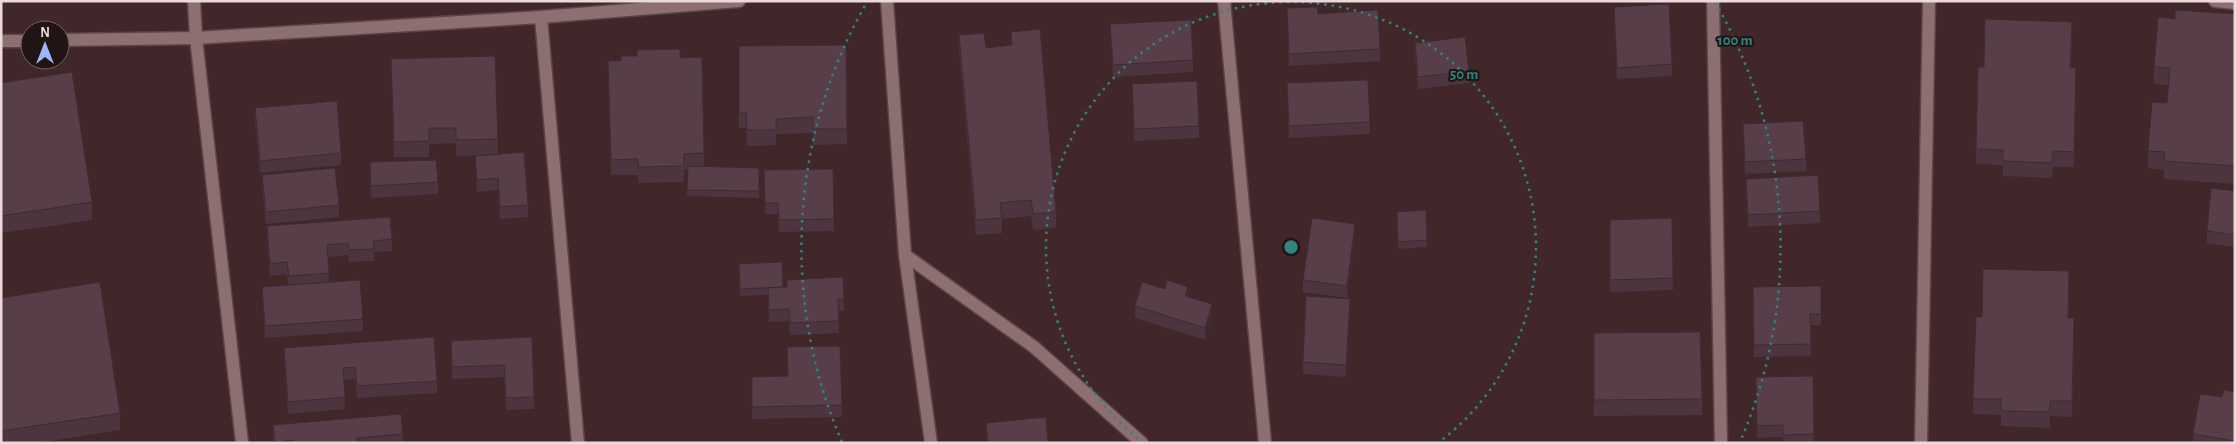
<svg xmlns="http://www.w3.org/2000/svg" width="2236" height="444" viewBox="0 0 2236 444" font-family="'Alegreya Sans',sans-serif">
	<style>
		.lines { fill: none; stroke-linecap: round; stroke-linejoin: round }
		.minor-casing { stroke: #5a4446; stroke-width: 15 }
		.minor { stroke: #8d6e71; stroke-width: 12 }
		.wall { fill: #4c353f }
		.shaded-wall { fill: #3e2b33 }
		.building { fill: #583e49; stroke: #3e2b33 }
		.ring { fill: none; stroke: #30857e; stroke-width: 2.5; stroke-dasharray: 2.5 5 }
		.centre { fill: #30857e; stroke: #201415; stroke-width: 2.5 }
		.ring-label { font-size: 15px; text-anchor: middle; font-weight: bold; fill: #30857e; stroke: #201415; stroke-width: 4; stroke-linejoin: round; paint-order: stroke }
	</style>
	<rect width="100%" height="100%" fill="#41272a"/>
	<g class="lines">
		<defs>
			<g id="minor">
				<path d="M 194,1 L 196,38 L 242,443"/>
				<path d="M 887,1 L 905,255 L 931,443"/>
				<path d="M 1224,1 L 1265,443"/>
				<path d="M 1713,1 L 1721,443"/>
				<path d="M 2215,1 L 2235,3"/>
				<path d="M 60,40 L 196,38 L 541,17"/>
				<path d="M 1,41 L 30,41"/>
				<path d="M 905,255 L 1034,347 L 1142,443"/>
				<path d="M 578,443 L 541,17 L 739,1"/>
				<path d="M 1921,443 L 1929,1"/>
			</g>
		</defs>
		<!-- minor casing -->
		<use href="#minor" class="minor-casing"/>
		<!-- minor -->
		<use href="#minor" class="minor"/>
	</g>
	<!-- wall -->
	<g class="wall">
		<path d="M 1614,7 L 1672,64 L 1672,76 L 1617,79 Z"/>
		<path d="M 1287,8 L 1318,14 L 1380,49 L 1380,61 L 1289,66 Z"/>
		<path d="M 2235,14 L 2235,184 L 2164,179 L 2164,170 L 2148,168 L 2148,151 L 2167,103 L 2168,85 L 2154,84 L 2154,67 L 2175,19 Z"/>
		<path d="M 1110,24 L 1193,60 L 1193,72 L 1113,77 Z"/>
		<path d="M 1011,32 L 1056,212 L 1056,228 L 1033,230 L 1031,216 L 1002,219 L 1002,233 L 976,235 L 959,51 L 959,35 L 986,48 L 1011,45 Z"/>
		<path d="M 2072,37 L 2071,68 L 2076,84 L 2074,167 L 2053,167 L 2052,178 L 2003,176 L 2003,165 L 1976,164 L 1976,149 L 1984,67 Z"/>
		<path d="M 1415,43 L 1469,71 L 1469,83 L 1418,89 L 1415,54 Z"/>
		<path d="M 846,45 L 847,144 L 813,145 L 813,133 L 776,134 L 776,145 L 747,146 L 746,128 L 739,128 L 739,46 Z"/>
		<path d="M 621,56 L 680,58 L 704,153 L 704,167 L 759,168 L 759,198 L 687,196 L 688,169 L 684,169 L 684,182 L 638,183 L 638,175 L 611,175 L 608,61 L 621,61 Z"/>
		<path d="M 391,59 L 498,139 L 498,155 L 528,205 L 528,217 L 500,219 L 498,190 L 477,192 L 475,156 L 497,155 L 456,156 L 456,143 L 429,144 L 429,157 L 394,157 Z"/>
		<path d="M 1,83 L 92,202 L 92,220 L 1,233 Z"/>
		<path d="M 1287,83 L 1370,122 L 1370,134 L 1289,138 Z"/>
		<path d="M 1132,84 L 1199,126 L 1199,138 L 1134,141 Z"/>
		<path d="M 255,108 L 341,153 L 341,165 L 260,173 L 255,120 Z"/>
		<path d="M 1743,124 L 1806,159 L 1806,171 L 1745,174 Z"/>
		<path d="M 370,162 L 438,182 L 438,194 L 371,198 Z"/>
		<path d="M 833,169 L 834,231 L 779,232 L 778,214 L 765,214 L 764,170 Z"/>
		<path d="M 262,175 L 339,205 L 339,217 L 266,224 L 262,187 Z"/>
		<path d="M 1746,179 L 1820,211 L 1820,223 L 1748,227 Z"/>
		<path d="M 2235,191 L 2235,247 L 2207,243 L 2207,231 Z"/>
		<path d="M 1397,212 L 1427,240 L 1427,247 L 1398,249 Z"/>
		<path d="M 1672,218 L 1673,290 L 1610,292 L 1610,220 Z"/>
		<path d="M 267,226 L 392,239 L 392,251 L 374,252 L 374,261 L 349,262 L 348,255 L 328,257 L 329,282 L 363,319 L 363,331 L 265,338 L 262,287 L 288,285 L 287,274 L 270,276 L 267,238 Z"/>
		<path d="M 1355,236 L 1347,298 L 1303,292 L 1303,280 Z"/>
		<path d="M 739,264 L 783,287 L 787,287 L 787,280 L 844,299 L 844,311 L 838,311 L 839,333 L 790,335 L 789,321 L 769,322 L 768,295 L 740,296 Z"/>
		<path d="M 1821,286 L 1821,325 L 1810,325 L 1811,356 L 1754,357 L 1753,287 Z"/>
		<path d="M 2069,287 L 2068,318 L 2074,334 L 2072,417 L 2050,416 L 2050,428 L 2001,426 L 2001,415 L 1973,414 L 1973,399 L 1982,317 Z"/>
		<path d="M 1188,297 L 1212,316 L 1205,340 L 1135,318 L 1135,306 Z"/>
		<path d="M 1,298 L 120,413 L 120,430 L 37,443 L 1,443 Z"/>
		<path d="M 1350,311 L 1346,377 L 1303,374 L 1303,362 Z"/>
		<path d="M 1594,333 L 1702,399 L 1702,415 L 1594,416 Z"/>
		<path d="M 532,337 L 534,409 L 506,410 L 504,377 L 452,379 L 451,341 Z"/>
		<path d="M 840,346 L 842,417 L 752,419 L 752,377 L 787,376 Z"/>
		<path d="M 284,348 L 437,381 L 437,393 L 357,398 L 355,379 L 344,380 L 345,409 L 288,414 L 284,360 Z"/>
		<path d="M 1813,376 L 1814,443 L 1783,443 L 1783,437 L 1757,438 L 1756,389 Z"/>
		<path d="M 2235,392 L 2235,443 L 2193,443 L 2193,434 L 2222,397 Z"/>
		<path d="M 986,423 L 1048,443 L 987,443 Z"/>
		<path d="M 273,425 L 403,434 L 403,443 L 274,443 Z"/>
	</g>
	<!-- shaded-wall -->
	<g class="shaded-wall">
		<path d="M 1355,224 L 1355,236 L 1347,298 L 1347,286 Z"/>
		<path d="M 1188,287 L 1188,299 L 1185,296 Z"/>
		<path d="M 1350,299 L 1350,311 L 1346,377 L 1346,365 Z"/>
		<path d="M 1212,304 L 1212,316 L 1205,340 L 1205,328 Z"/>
	</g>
	<!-- building -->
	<g class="building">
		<path d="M 1669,4 L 1672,64 L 1617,68 L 1614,7 Z"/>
		<path d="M 1317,7 L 1318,14 L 1378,10 L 1380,49 L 1289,54 L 1287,8 Z"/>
		<path d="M 2175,10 L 2235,14 L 2235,166 L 2164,161 L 2165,152 L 2148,151 L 2152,102 L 2167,103 L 2170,68 L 2154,67 L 2158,17 L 2175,19 Z"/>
		<path d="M 1985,19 L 2072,22 L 2070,68 L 2076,68 L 2074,152 L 2053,151 L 2052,163 L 2003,161 L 2003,150 L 1976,149 L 1978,67 L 1984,67 Z"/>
		<path d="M 1191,20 L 1193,60 L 1113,65 L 1110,24 Z"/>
		<path d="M 1040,29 L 1056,212 L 1033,214 L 1031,200 L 1000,203 L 1002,218 L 976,220 L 959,35 L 984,33 L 986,48 L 1012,45 L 1011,32 Z"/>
		<path d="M 1465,37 L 1469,71 L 1418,77 L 1415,43 Z"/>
		<path d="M 846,45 L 847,129 L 813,129 L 813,117 L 776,119 L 776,130 L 747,130 L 746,113 L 739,113 L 739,46 Z"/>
		<path d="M 680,49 L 680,58 L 702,57 L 704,153 L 684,154 L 684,166 L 638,167 L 638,159 L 611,160 L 608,61 L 621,61 L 621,56 L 637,56 L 637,50 Z"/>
		<path d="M 495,56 L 498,139 L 456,140 L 456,128 L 429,128 L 429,141 L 394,142 L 391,59 Z"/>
		<path d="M 72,72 L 92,202 L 1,216 L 1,83 Z"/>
		<path d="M 1368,80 L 1370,122 L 1289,126 L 1287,83 Z"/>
		<path d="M 1197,81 L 1199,126 L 1134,129 L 1132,84 Z"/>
		<path d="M 337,101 L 341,153 L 260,161 L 255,108 Z"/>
		<path d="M 1803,121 L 1806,159 L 1745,162 L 1743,124 Z"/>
		<path d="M 524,152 L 528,205 L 500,207 L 498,178 L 477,180 L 475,156 Z"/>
		<path d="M 436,160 L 438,182 L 371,186 L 370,162 Z"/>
		<path d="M 688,166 L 759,168 L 759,191 L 687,190 Z"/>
		<path d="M 335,168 L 339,205 L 266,212 L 262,175 Z"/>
		<path d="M 833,169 L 834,219 L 779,220 L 778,203 L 765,203 L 764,170 Z"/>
		<path d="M 1818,175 L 1820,211 L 1748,215 L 1746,179 Z"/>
		<path d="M 2211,188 L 2235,191 L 2235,235 L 2207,231 Z"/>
		<path d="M 1426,210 L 1427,240 L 1398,242 L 1397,212 Z"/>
		<path d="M 390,217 L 392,239 L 373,241 L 374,249 L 349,250 L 348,243 L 327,245 L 329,273 L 289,276 L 287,262 L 270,264 L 267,226 Z"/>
		<path d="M 1312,218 L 1355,224 L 1347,286 L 1303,280 Z"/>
		<path d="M 1672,218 L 1673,278 L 1610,280 L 1610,220 Z"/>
		<path d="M 782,262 L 783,287 L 740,289 L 739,264 Z"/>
		<path d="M 1983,269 L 2069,271 L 2068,318 L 2074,318 L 2072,401 L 2050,401 L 2050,412 L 2001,411 L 2001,399 L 1973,399 L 1976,317 L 1982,317 Z"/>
		<path d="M 843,277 L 844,299 L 838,299 L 839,321 L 790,323 L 789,309 L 769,310 L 768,288 L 787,287 L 787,280 Z"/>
		<path d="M 360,280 L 363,319 L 265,326 L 262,287 Z"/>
		<path d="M 1167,280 L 1188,287 L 1185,296 L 1212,304 L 1205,328 L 1135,306 L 1142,282 L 1165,289 Z"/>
		<path d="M 100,282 L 120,413 L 1,431 L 1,298 Z"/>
		<path d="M 1821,286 L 1821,314 L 1810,314 L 1811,344 L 1754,345 L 1753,287 Z"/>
		<path d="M 1306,296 L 1350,299 L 1346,365 L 1303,362 Z"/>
		<path d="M 1700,332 L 1702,399 L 1594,400 L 1594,333 Z"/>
		<path d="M 434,337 L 437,381 L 357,386 L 355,367 L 343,368 L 345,397 L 288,402 L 284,348 Z"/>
		<path d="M 532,337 L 534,397 L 506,398 L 504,365 L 452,367 L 451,341 Z"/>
		<path d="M 840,346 L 842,405 L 752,407 L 752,377 L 788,376 L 787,347 Z"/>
		<path d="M 1813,376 L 1814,434 L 1783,435 L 1783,425 L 1757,426 L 1756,377 Z"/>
		<path d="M 2224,390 L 2235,392 L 2235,441 L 2193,434 L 2200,394 L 2222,397 Z"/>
		<path d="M 401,414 L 403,434 L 357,438 L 358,443 L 293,443 L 293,440 L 275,442 L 273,425 Z"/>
		<path d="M 1046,417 L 1048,443 L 988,443 L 986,423 Z"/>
	</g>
	<!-- distance rings -->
	<g class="ring">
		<path d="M1144 443A245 245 0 1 1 1438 443"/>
		<path d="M842 442A490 490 0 0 1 867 2M1715 2A490 490 0 0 1 1740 442"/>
	</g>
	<circle cx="1291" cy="247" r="8" class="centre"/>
	<g class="ring-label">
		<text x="1735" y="45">100 m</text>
		<text x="1464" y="79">50 m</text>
	</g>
	<!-- border -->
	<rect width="2236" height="444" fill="none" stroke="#ebd9db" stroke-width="5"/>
	<!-- north arrow -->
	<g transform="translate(45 45)"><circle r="24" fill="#201415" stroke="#716364"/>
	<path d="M0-4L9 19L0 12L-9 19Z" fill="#a0b3fd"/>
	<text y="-8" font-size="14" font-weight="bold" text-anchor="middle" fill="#ebd9db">N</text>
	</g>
</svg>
